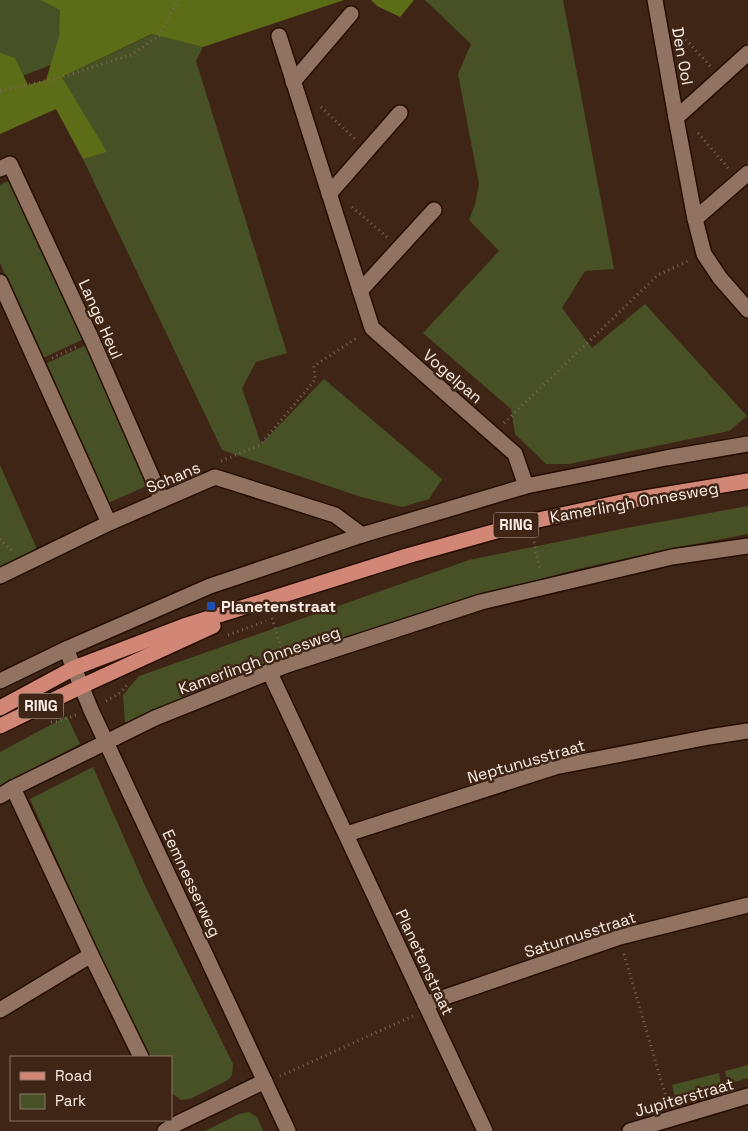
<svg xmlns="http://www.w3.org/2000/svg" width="748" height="1131" viewBox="0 0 748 1131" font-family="'Space Grotesk',sans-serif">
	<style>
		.green { fill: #475125 }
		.forest { fill: #5d6c17 }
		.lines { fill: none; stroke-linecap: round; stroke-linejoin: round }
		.minor-casing { stroke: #250d01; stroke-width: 18 }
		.major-casing { stroke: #250d01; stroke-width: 18 }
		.path { stroke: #7c6659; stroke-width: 3; stroke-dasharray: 1 4; stroke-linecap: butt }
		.minor { stroke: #927362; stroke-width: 15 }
		.major { stroke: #d28776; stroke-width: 15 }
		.transit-dot { fill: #1a4fb4; stroke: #3f2516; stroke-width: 2 }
		.labels { text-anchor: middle; stroke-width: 5; stroke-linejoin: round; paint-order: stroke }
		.shield { fill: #3f2516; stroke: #c4b2a8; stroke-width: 1 }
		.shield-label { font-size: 15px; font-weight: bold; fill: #fdefe7 }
		.street-label { font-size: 16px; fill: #fdefe7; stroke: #3f2516 }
		.poi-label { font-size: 16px; font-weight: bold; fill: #fdefe7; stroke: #3f2516; text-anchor: start }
	</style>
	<rect width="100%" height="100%" fill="#3f2516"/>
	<!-- green -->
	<g class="green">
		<path d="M 0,0 L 215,0 L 0,85 Z"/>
		<path d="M 425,0 L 563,0 L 614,269 L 585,271 L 562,308 L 592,348 L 645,304 L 747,416 L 729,431 L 569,464 L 546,464 L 515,434 L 511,409 L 423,333 L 499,251 L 469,220 L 475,204 L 479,184 L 458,74 L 471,44 Z"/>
		<path d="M 153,34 L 203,47 L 196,61 L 287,353 L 256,362 L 242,388 L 261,444 L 324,379 L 442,479 L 429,499 L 402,507 L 361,497 L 222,450 L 83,159 L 106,152 L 62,77 Z"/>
		<path d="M 12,179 L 84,339 L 43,358 L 0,263 L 0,185 Z"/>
		<path d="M 86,345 L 149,485 L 108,503 L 45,364 Z"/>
		<path d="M 0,465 L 37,549 L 0,567 Z"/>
		<path d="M 748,506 L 748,534 L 669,549 L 582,568 L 501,590 L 384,625 L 283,658 L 194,693 L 125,723 L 123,695 L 139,676 L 469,560 L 621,529 Z"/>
		<path d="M 67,716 L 80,744 L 0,786 L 0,752 Z"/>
		<path d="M 93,767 L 146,888 L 233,1064 L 232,1075 L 228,1080 L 190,1099 L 181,1100 L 173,1094 L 171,1095 L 171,1057 L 146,1057 L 120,1002 L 30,799 Z"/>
		<path d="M 748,1065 L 748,1078 L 728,1084 L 725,1071 Z"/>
		<path d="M 719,1073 L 721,1085 L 675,1098 L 672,1085 Z"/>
		<path d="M 249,1112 L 257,1117 L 263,1131 L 205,1131 L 239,1114 Z"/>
	</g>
	<!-- forest -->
	<g class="forest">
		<path d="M 41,0 L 344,0 L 203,47 L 152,34 L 62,77 L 107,152 L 83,159 L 56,109 L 0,134 L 0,53 L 15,58 L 28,85 L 46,80 L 59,37 L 60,10 Z"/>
		<path d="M 371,0 L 414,0 L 400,17 L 377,6 Z"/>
	</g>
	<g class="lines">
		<defs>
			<g id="minor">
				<path d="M 655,0 L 676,118 L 695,219 L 704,254 L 720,278 L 748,310"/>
				<path d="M 279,36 L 372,328 L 515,454 L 526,486"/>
				<path d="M 293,82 L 351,14"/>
				<path d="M 676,118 L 748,53"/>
				<path d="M 0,169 L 10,164 L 92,340 L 162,500"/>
				<path d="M 329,194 L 400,113"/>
				<path d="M 695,219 L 748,173"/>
				<path d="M 0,282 L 109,523"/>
				<path d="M 360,291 L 434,210"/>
				<path d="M 0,576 L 109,523 L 215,477 L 335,515 L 362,535"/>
				<path d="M 66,649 L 74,668 L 91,710 L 288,1131"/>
				<path d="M 269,671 L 485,1131"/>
				<path d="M 0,681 L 66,649 L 210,586 L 362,535 L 526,486 L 666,458 L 748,444"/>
				<path d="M 13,788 L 91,955 L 141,1057"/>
				<path d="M 0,796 L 13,788 L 155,718 L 287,665 L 481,602 L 672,557 L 748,546"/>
				<path d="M 347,834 L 555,767 L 709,737 L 748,731"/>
				<path d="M 425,1004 L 620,937 L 748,905"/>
				<path d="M 0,1010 L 91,955"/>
				<path d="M 165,1131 L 174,1125 L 265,1081"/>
				<path d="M 630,1131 L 748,1096"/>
			</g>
			<g id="major">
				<path d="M 0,708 L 74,668 L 184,626 L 407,556 L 529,522 L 626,501 L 748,481"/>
				<path d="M 0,726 L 82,686 L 213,626"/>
			</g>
		</defs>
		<!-- minor casing -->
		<use href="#minor" class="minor-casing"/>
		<!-- major casing -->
		<use href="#major" class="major-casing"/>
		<!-- path -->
		<g class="path">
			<path d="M 679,32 L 710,66"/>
			<path d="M 0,91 L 62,77 L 131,55 L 160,35 L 178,0"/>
			<path d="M 321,107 L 355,139"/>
			<path d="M 698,133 L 728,168"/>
			<path d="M 352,207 L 387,237"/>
			<path d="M 52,358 L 78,346"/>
			<path d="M 504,423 L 658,275 L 690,260"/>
			<path d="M 221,461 L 260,445 L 315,380 L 314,366 L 358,337"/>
			<path d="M 533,537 L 540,570"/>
			<path d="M 0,539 L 12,551"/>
			<path d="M 272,618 L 282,650"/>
			<path d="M 228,635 L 266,621"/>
			<path d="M 106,701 L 120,693 L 127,685"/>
			<path d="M 51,722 L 60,721 L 76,715"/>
			<path d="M 624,954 L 668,1104"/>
			<path d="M 280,1076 L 413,1016"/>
		</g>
		<!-- minor -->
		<use href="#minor" class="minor"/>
		<!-- major -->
		<use href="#major" class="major"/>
	</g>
	<!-- markers -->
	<rect class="transit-dot" x="206" y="601" width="10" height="10" rx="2.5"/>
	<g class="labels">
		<!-- shield labels -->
		<g class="shield">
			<rect x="493.5" y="512.5" width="45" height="25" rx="4"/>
			<rect x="18.5" y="693.5" width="45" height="25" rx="4"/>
		</g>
		<g class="shield-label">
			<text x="516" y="530">RING</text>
			<text x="41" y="711">RING</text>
		</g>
		<!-- street labels -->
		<g class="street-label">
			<text transform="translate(683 56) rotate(80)" y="6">Den Ool</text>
			<text transform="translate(101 319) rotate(66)" y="6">Lange Heul</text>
			<text transform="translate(453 376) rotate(41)" y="6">Vogelpan</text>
			<text transform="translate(173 477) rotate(-23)" y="6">Schans</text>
			<text transform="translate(634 502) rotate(-10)" y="6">Kamerlingh Onnesweg</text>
			<text transform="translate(259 660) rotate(-20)" y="6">Kamerlingh Onnesweg</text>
			<text transform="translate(526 761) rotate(-16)" y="6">Neptunusstraat</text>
			<text transform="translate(192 883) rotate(65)" y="6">Eemnesserweg</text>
			<text transform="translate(580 934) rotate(-18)" y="6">Saturnusstraat</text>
			<text transform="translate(425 962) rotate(65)" y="6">Planetenstraat</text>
			<text transform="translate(684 1097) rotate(-16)" y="6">Jupiterstraat</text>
		</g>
		<!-- poi labels -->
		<g class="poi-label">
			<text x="221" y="612">Planetenstraat</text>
		</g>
	</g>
	<!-- legend -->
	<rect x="10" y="1056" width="162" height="65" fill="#3f2516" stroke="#8b766a"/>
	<rect x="20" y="1072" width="25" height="8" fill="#d28776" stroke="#8b766a"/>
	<text x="55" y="1081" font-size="15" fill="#fdefe7">Road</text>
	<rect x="20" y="1094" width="25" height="15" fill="#475125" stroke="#8b766a"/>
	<text x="55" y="1106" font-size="15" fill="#fdefe7">Park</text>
</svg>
